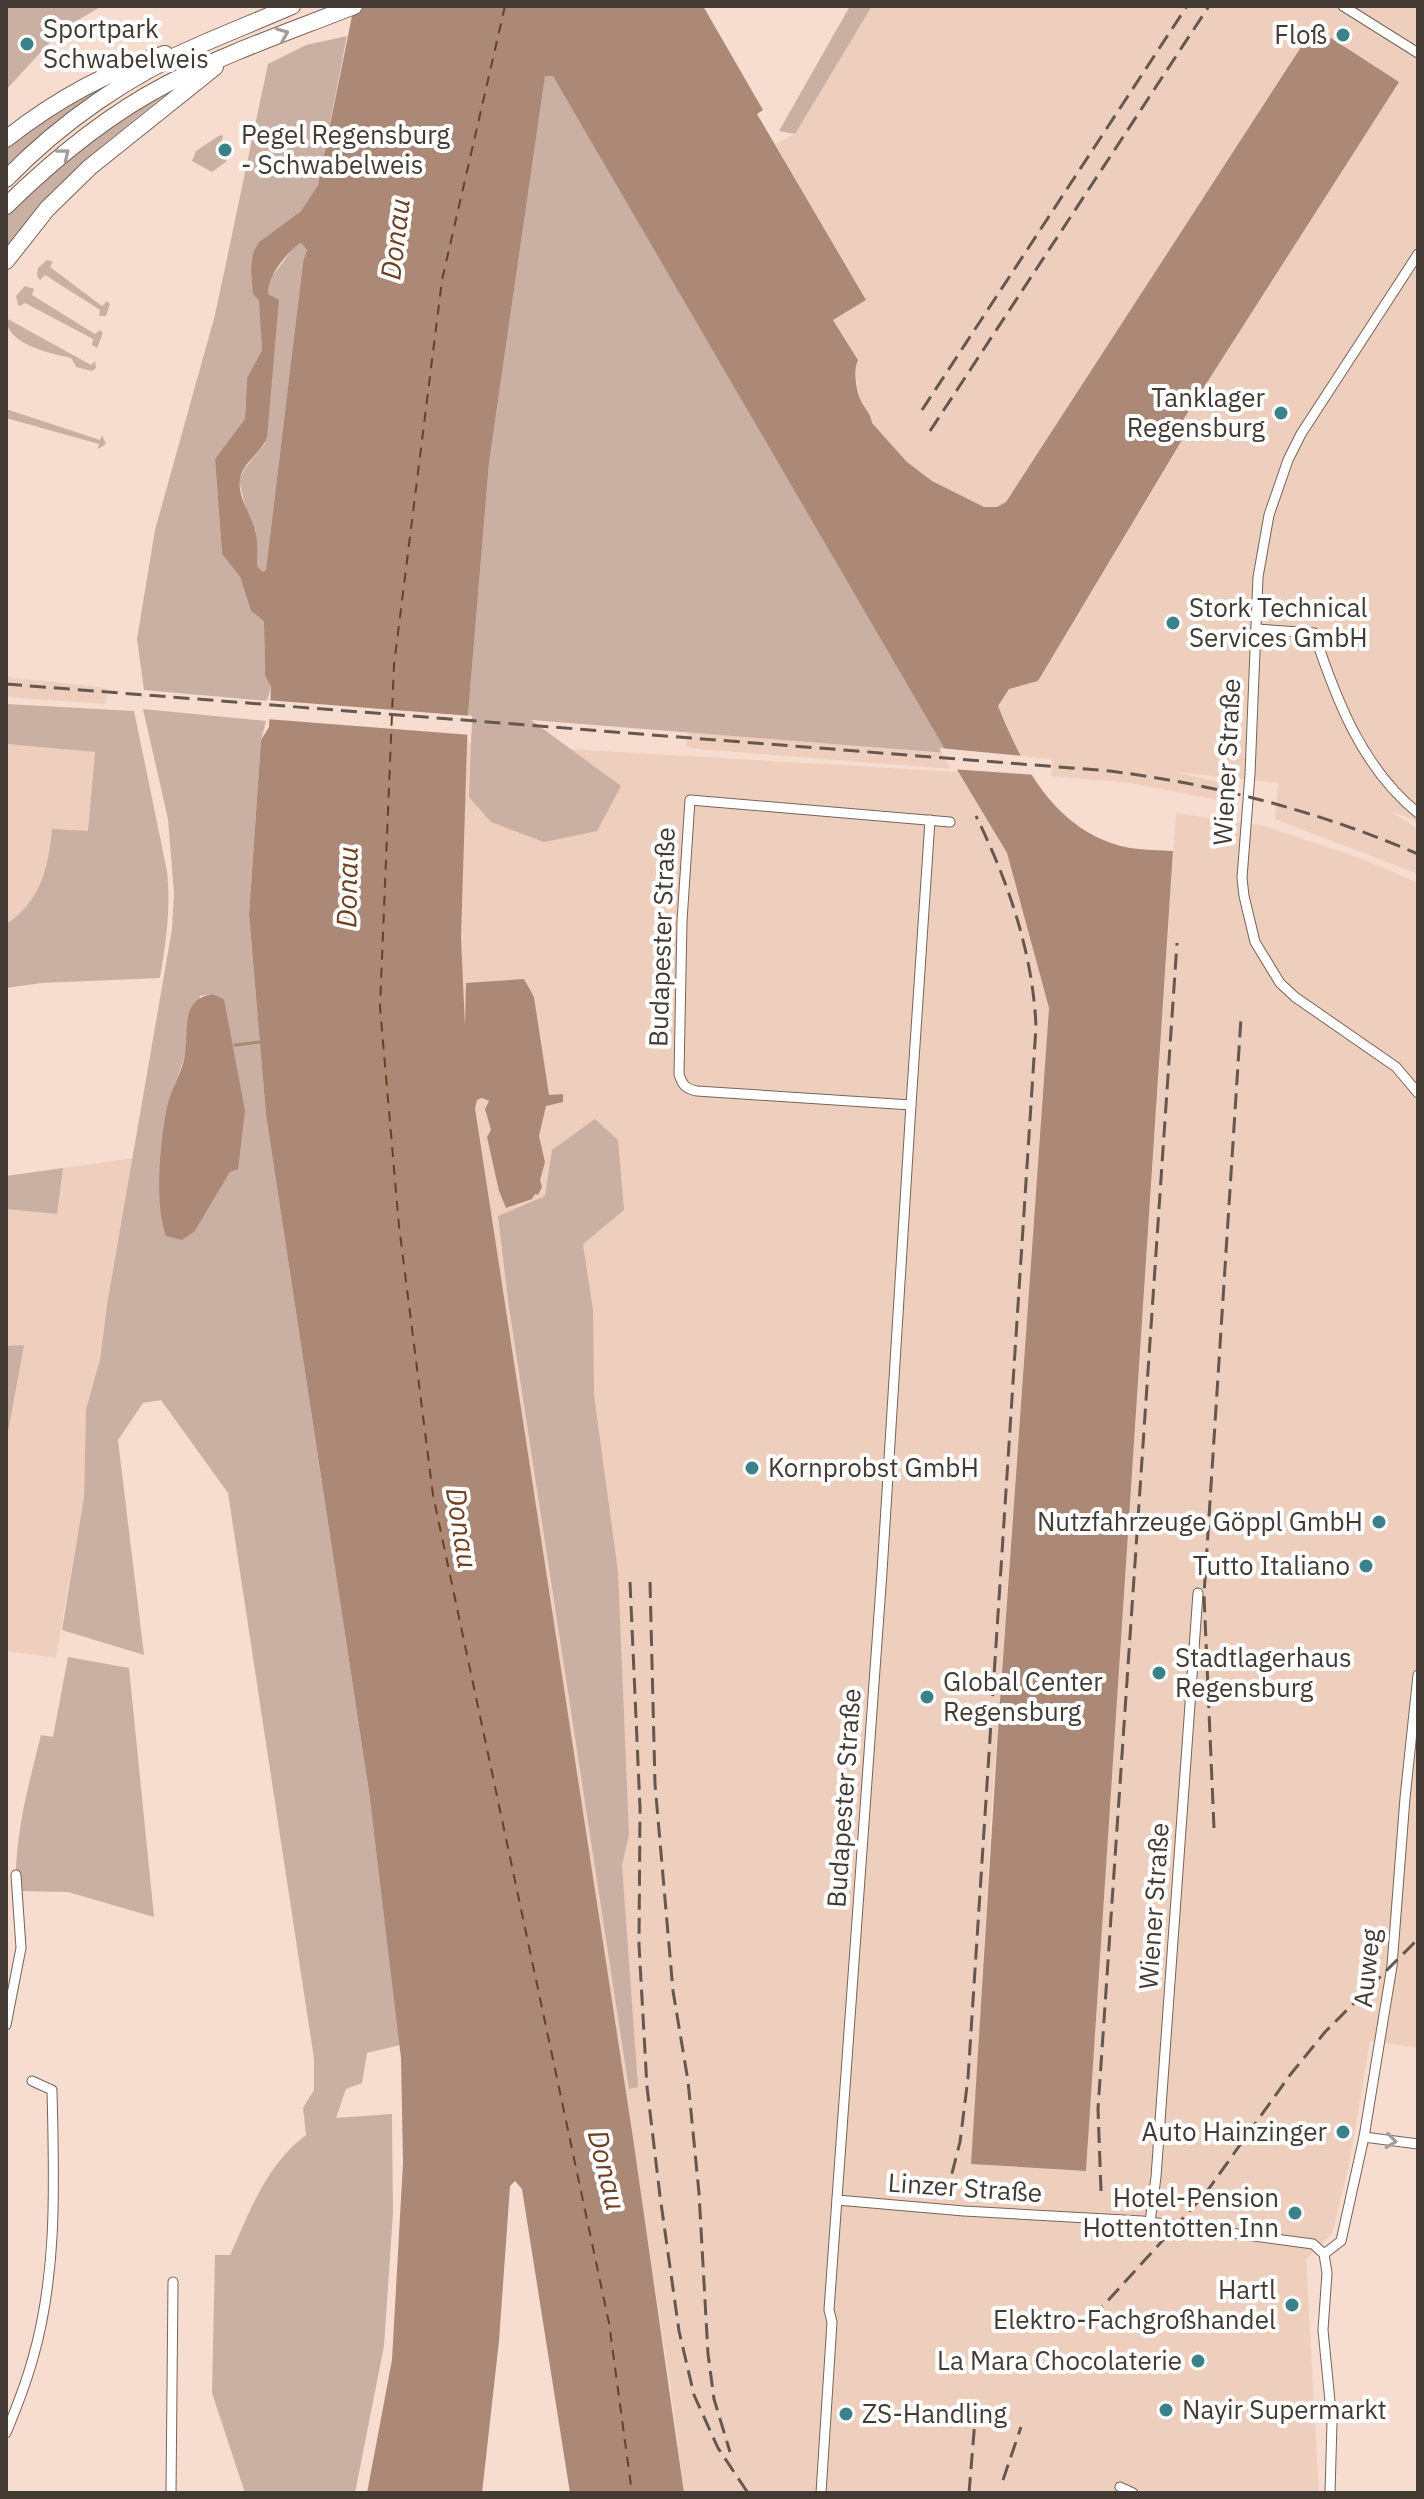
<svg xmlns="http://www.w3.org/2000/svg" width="1424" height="2499" viewBox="0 0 1424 2499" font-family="'IBM Plex Sans',sans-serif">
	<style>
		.built { fill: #eecfbd }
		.green { fill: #c9b0a3; fill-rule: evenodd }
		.water { fill: #ab8976; fill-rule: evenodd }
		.pier { fill: #f6ddd0 }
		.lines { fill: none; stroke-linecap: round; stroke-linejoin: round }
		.stream { stroke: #ab8976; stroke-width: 3 }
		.ferry { stroke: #6e3e20; stroke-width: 2; stroke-dasharray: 10 8; stroke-linecap: butt }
		.street-casing { stroke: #776357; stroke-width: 11 }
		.highway-casing { stroke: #776357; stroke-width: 18 }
		.street { stroke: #fff; stroke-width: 9 }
		.highway { stroke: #fff; stroke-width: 16 }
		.rail { stroke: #645850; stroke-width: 3; stroke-dasharray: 16 8; stroke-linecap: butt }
		.oneway { stroke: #a19c9a }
		.poi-dot { fill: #3a818a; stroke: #fff; stroke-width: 3 }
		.labels { text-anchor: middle; stroke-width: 8; stroke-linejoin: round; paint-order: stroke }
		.poi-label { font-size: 26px; fill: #433a34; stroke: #fff; text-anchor: start }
		.street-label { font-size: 26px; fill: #433a34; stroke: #fff }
		.water-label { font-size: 28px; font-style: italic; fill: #6e3e20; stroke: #fff }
	</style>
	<rect width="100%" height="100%" fill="#f6ddd0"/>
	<!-- built -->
	<g class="built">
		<path d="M 872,6 L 1418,6 L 1418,822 L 1391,811 L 1418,829 L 1418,874 L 1275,819 L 1278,783 L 1175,772 L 1232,785 L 1228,802 L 1130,783 L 1051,776 L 1052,759 L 1018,756 L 998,706 L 1009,689 L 1038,681 L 1182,441 L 1173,435 L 1398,82 L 1314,27 L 1006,502 L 997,507 L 984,507 L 932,481 L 907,462 L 872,423 L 871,416 L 859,398 L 855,366 L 858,359 L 833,319 L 866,300 L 775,144 L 795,134 Z"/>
		<path d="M 6,677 L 107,688 L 106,704 L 6,697 Z"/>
		<path d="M 694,731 L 942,753 L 951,769 L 697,749 L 686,746 L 687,733 Z"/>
		<path d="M 467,743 L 958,772 L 1007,853 L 1049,1008 L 991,1820 L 972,2164 L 1086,2171 L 1176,813 L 1264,826 L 1360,858 L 1418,883 L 1418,2048 L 1370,2041 L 1350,2160 L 1332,2234 L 1306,2259 L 1319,2493 L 684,2493 L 672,2398 L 475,1108 L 477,1100 L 483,1098 L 489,1101 L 485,1110 L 491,1130 L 499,1191 L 507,1208 L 540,1180 L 545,1162 L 539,1136 L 546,1105 L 563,1094 L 549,1095 L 534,997 L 465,1027 L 461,937 Z"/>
		<path d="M 6,744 L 95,752 L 88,831 L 49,861 L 32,901 L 22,913 L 6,924 Z"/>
		<path d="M 134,1158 L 107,1305 L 100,1360 L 86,1409 L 84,1497 L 56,1658 L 6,1651 L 6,1443 L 23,1346 L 6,1346 L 6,1209 L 56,1214 L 63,1168 Z"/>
	</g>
	<!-- green -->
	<g class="green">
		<path d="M 6,6 L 102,6 L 61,30 L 6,90 Z"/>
		<path d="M 850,6 L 872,6 L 795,134 L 779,131 Z"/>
		<path d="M 347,36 L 318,185 L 301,211 L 259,242 L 262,350 L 247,378 L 245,419 L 215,460 L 222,554 L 240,577 L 251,611 L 264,620 L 265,676 L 271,687 L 267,701 L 144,690 L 137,639 L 155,530 L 215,315 L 268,64 L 306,45 Z"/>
		<path d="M 147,65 L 52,129 L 6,167 L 6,146 L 71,101 Z"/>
		<path d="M 545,75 L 553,75 L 947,753 L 531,720 L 621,786 L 597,831 L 544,842 L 491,822 L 469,797 L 472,716 L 468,715 L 489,463 Z"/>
		<path d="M 178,84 L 92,154 L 47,199 L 6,248 L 6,216 L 41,181 L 108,127 Z"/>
		<path d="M 220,135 L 223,136 L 218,153 L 227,161 L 212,172 L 192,161 L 196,151 Z"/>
		<path d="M 301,243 L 307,250 L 303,262 L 266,571 L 263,572 L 257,566 L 256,531 L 247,514 L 239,480 L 245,468 L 265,444 L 267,283 L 292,250 Z"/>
		<path d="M 47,260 L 53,262 L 50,267 L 102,306 L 107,301 L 110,304 L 106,316 L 99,316 L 100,310 L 45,275 L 40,280 L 37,276 L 38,268 Z"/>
		<path d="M 25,286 L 34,289 L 32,295 L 95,334 L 100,330 L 103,333 L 97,348 L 92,345 L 93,339 L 25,303 L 20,306 L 18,305 L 16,296 Z"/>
		<path d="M 6,318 L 91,365 L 95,361 L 96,368 L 92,371 L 76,367 L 72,359 L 68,357 C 47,353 6,343 6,318 Z"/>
		<path d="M 6,409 L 100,440 L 102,435 L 106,444 L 98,449 L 99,444 L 6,418 Z"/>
		<path d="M 6,704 L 134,711 L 167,871 C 171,908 166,942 160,978 L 41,983 L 6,988 L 6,924 C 40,903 49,866 52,829 L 88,831 L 95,752 L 6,744 Z"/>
		<path d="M 143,709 L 266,721 L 261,740 L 249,914 L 266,1115 L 369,1792 L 400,2045 L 367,2053 L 362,2083 L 346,2089 L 336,2118 L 392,2114 L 393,2213 L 384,2346 L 355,2493 L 245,2493 L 212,2393 L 215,2255 L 230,2255 C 250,2211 266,2165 306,2135 L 303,2108 L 314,2090 L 314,2059 L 228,1493 L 161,1400 L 143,1403 L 118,1440 L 144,1655 L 62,1630 L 84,1497 L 86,1409 L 100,1360 L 107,1305 L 172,929 L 174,893 L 168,819 ZM 212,994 L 224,999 L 230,1172 L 195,1231 L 167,1107 L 185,1056 L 200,996 Z"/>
		<path d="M 595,1119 L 618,1140 L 624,1210 L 583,1244 L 593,1310 L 594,1395 L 618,1572 L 629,1835 L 622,1865 L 638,2087 L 629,2089 L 509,1307 L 498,1216 L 545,1196 L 552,1150 Z"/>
		<path d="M 63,1168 L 57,1214 L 6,1209 L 6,1176 Z"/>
		<path d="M 24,1345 L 6,1443 L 6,1346 Z"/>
		<path d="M 68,1657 L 129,1668 L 154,1917 L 68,1892 L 16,1891 C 14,1837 28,1787 41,1735 L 53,1737 Z"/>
	</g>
	<!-- water -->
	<g class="water">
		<path d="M 354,6 L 703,6 L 763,110 L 757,114 L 866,300 L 833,320 L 858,360 C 853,370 856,389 860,399 C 864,408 871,413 872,423 L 907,462 L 932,481 L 984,507 L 997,507 L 1006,502 L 1314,27 L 1399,82 L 1174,434 L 1182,440 L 1038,681 L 1009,689 L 998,706 C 1023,768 1057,834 1130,848 C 1144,850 1159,850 1173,851 L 1086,2171 L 971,2164 L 999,1715 L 1049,1008 L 1007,853 L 947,753 L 553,76 L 545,76 L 489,463 L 468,715 L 461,937 L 465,1026 L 466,983 L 524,979 L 534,997 L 549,1095 L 563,1094 L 563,1102 L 546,1106 L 539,1136 L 545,1162 L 540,1180 L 542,1187 L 538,1195 L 535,1194 L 532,1199 L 506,1208 L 499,1191 L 487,1137 L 491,1130 L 485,1109 L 489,1101 L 482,1098 L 477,1100 L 475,1108 L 633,2138 L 684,2493 L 570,2493 L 522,2189 L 515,2181 L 510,2186 L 499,2341 L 482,2493 L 367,2493 L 392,2360 L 403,2163 L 401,2058 L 369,1792 L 266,1115 L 249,914 L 261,740 L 269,727 L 271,687 L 265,676 L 264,621 L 251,611 L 240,577 L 222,554 L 215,459 L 245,419 L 247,378 L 262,350 L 259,300 L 253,294 L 251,268 L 253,253 L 259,242 L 301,211 L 318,185 ZM 301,243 L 307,250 L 303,262 L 266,570 L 263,572 L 257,566 C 257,556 258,545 256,534 C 253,517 237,498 240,479 C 242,463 262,453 267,437 L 279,300 L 268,294 C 267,276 287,252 301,243 Z"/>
		<path d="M 212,994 L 224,999 L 245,1111 L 238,1169 L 230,1172 L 195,1231 L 182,1240 L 166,1236 C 154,1203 160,1143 167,1107 C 171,1089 182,1073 185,1055 C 189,1030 180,1000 212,994 Z"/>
	</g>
	<!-- pier -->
	<g class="pier">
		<path d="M 266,700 L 472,716 L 471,735 L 266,719 Z"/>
		<path d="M 939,748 L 1024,756 L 1036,775 L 951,769 Z"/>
	</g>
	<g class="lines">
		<!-- stream -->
		<path class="stream" d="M 235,1045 L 260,1042"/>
		<!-- ferry -->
		<path class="ferry" d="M 505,6 L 442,280 L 394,665 L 380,1007 L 399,1226 L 433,1495 L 609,2323 L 632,2493"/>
		<defs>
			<g id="street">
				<path d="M 1343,6 L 1418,53"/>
				<path d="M 1418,254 L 1301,434 L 1288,460 L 1269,515 L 1258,577 L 1250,774 L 1242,878 L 1244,896 L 1255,942 L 1280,983 L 1295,997 L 1396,1067 L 1418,1093"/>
				<path d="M 1257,629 L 1314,633 C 1336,699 1362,768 1418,813"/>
				<path d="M 911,1105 L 930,820"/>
				<path d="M 6,2025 L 21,1948 L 16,1875"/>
				<path d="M 1364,2137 L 1418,2144"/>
				<path d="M 837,2200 L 964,2211 L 1142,2221 L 1313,2244 L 1324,2254"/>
				<path d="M 1150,2222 L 1156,2177 L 1198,1593"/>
				<path d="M 1324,2254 L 1341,2241 L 1364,2137 L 1392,1966 L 1405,1798 L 1418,1675"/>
				<path d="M 1324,2254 L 1327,2273 L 1323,2330 L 1332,2422 L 1330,2493"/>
				<path d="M 6,2433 C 16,2409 26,2383 33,2358 C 58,2271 54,2179 52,2090 L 32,2081"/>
				<path d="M 1120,2487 L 1133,2493"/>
				<path d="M 171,2493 L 173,2282"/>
				<path d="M 821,2493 L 832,2322 L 829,2310 L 882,1572 L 911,1105 L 697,1091 C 686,1089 682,1085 679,1074 L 682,921 L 690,800 L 950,822"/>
			</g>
			<g id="highway">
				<path d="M 6,139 C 53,102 107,71 165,54"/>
				<path d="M 6,179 C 60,123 130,74 202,44 C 232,31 262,19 292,6"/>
				<path d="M 6,206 C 54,159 107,115 167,84 C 226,53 291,31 354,6"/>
				<path d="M 6,261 L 47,209 L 90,167 L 215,67"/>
			</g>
		</defs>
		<!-- street casing -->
		<use href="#street" class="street-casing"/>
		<!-- highway casing -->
		<use href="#highway" class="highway-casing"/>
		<!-- street -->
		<use href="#street" class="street"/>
		<!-- highway -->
		<use href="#highway" class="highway"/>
		<!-- rail -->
		<g class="rail">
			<path d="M 922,410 L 1187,6"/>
			<path d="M 930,431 L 1209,6"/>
			<path d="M 6,684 L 1110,771 C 1218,785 1318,811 1418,854"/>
			<path d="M 630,1582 L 640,1808 L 639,1945 L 647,2087 L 660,2196 L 679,2331 L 694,2395 L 718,2448 L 748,2493"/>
			<path d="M 650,1582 L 655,1784 L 673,1991 L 688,2081 L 699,2193 L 708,2354 L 714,2399 L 730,2452"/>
			<path d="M 1214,1828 L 1204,1595 L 1241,1018"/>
			<path d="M 1101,2191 L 1098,2109 L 1177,943"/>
			<path d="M 946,2197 L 960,2142 L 968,2078 L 1036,1027 C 1033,953 1008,881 976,816"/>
			<path d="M 1092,2318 L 1205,2194 L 1290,2075 L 1325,2032 L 1418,1939"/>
			<path d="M 1003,2480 L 1021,2427"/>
			<path d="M 969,2493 L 976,2408"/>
		</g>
	</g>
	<!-- one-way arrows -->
	<defs><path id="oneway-chevron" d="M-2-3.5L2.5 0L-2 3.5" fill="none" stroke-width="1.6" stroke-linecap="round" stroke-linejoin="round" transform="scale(2)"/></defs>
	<g class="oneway">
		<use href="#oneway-chevron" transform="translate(283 34) rotate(-22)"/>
		<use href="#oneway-chevron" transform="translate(64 154) rotate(-39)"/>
		<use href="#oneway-chevron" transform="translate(1391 2141) rotate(7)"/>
	</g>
	<!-- markers -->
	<g class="poi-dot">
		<circle cx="1343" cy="35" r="8"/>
		<circle cx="27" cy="44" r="8"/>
		<circle cx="225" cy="150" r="8"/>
		<circle cx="1281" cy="413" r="8"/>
		<circle cx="1173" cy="623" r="8"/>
		<circle cx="752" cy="1468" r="8"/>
		<circle cx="1379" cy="1522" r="8"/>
		<circle cx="1366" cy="1566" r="8"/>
		<circle cx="1159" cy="1673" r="8"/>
		<circle cx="927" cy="1697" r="8"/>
		<circle cx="1343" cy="2132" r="8"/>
		<circle cx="1295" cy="2213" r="8"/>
		<circle cx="1292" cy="2305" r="8"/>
		<circle cx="1198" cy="2361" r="8"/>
		<circle cx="1166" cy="2410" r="8"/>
		<circle cx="846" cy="2414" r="8"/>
	</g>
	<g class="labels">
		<!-- poi labels -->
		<g class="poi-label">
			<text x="43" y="38">Sportpark<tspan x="43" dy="30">Schwabelweis</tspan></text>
			<text x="1327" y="44" text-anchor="end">Floß</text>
			<text x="241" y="144">Pegel Regensburg<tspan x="241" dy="30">- Schwabelweis</tspan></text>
			<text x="1265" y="407" text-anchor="end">Tanklager<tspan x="1265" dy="30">Regensburg</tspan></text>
			<text x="1189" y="617">Stork Technical<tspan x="1189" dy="30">Services GmbH</tspan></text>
			<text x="768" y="1477">Kornprobst GmbH</text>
			<text x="1363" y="1531" text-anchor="end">Nutzfahrzeuge Göppl GmbH</text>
			<text x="1350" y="1575" text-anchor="end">Tutto Italiano</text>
			<text x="1175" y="1667">Stadtlagerhaus<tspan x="1175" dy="30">Regensburg</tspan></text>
			<text x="943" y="1691">Global Center<tspan x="943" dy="30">Regensburg</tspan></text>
			<text x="1327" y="2141" text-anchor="end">Auto Hainzinger</text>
			<text x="1279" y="2207" text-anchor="end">Hotel-Pension<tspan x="1279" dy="30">Hottentotten Inn</tspan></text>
			<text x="1276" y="2299" text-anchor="end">Hartl<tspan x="1276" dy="30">Elektro-Fachgroßhandel</tspan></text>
			<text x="1182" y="2370" text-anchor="end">La Mara Chocolaterie</text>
			<text x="1182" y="2419">Nayir Supermarkt</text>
			<text x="862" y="2423">ZS-Handling</text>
		</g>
		<!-- street labels -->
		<g class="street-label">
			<text transform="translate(1227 762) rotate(-87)" y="9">Wiener Straße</text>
			<text transform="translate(662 937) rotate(-88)" y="9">Budapester Straße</text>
			<text transform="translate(844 1798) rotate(-86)" y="9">Budapester Straße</text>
			<text transform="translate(1154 1906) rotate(-86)" y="9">Wiener Straße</text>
			<text transform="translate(1367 1968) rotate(-84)" y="9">Auweg</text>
			<text transform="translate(965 2188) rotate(4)" y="9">Linzer Straße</text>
		</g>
		<!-- water labels -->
		<g class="water-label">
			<text transform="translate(395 239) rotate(-83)" y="10">Donau</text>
			<text transform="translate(347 887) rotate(-89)" y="10">Donau</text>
			<text transform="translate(462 1528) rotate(81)" y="10">Donau</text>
			<text transform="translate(607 2170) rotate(76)" y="10">Donau</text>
		</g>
	</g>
	<!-- border -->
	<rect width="1424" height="2499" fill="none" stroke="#433a34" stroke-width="16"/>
</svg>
